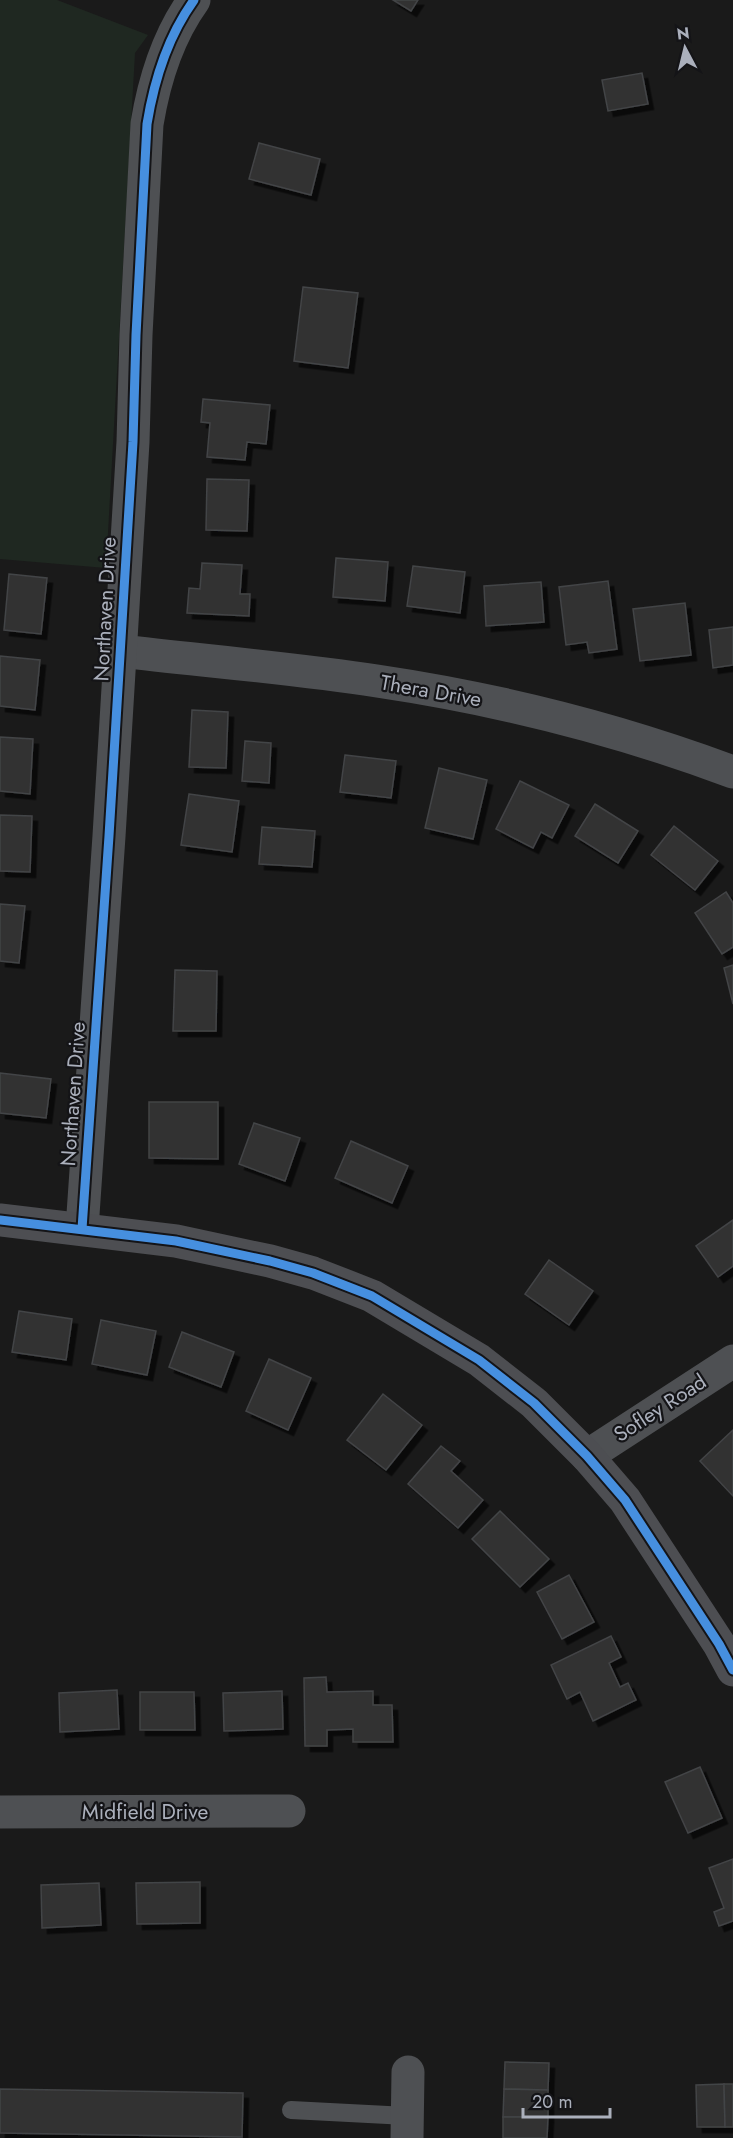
<svg xmlns="http://www.w3.org/2000/svg" width="733" height="2138" viewBox="0 0 733 2138" font-family="Jost,sans-serif">
	<style>
		.green { fill: #1f2821 }
		.building { fill: #323233; stroke: #434446; stroke-width: 1.5; filter: url(#shadow) }
		.lines { fill: none; stroke-linecap: round; stroke-linejoin: round }
		.lane { stroke: #4e5053; stroke-width: 18 }
		.street { stroke: #4e5053; stroke-width: 33 }
		.secondary { stroke: #4d4e52; stroke-width: 33 }
		.cycleway-casing { stroke: #141417; stroke-width: 13 }
		.cycleway { stroke: #468fdf; stroke-width: 9 }
		.labels { text-anchor: middle; stroke-width: 4.5; stroke-linejoin: round; paint-order: stroke }
		.street-label { font-size: 21px; fill: #abb0bc; stroke: #141417 }
	</style>
	<defs>
		<filter id="shadow"><feDropShadow dx="5.5" dy="5.5" stdDeviation="0" flood-color="#0009"/></filter>
	</defs>
	<rect width="100%" height="100%" fill="#1a1a1a"/>
	<!-- green -->
	<path class="green" d="M 0,0 L 57,0 L 148,35 L 135,53 L 106,568 L 0,559 Z"/>
	<!-- building -->
	<g class="building">
		<path d="M 393,0 L 418,0 L 411,11 Z"/>
		<path d="M 642,73 L 648,104 L 608,111 L 602,80 Z"/>
		<path d="M 259,143 L 320,159 L 311,195 L 249,179 Z"/>
		<path d="M 303,287 L 358,293 L 348,368 L 294,361 Z"/>
		<path d="M 203,399 L 270,405 L 266,444 L 247,442 L 245,460 L 207,457 L 210,423 L 201,422 Z"/>
		<path d="M 207,479 L 249,480 L 247,531 L 206,530 Z"/>
		<path d="M 336,558 L 388,562 L 385,601 L 333,597 Z"/>
		<path d="M 202,563 L 242,565 L 240,594 L 250,594 L 249,616 L 187,613 L 189,588 L 200,589 Z"/>
		<path d="M 413,566 L 465,572 L 460,613 L 407,606 Z"/>
		<path d="M 9,574 L 47,578 L 41,634 L 4,630 Z"/>
		<path d="M 608,581 L 617,649 L 589,653 L 587,642 L 566,645 L 559,587 Z"/>
		<path d="M 541,582 L 544,622 L 486,626 L 484,586 Z"/>
		<path d="M 685,603 L 691,655 L 640,661 L 633,609 Z"/>
		<path d="M 733,627 L 733,665 L 713,668 L 709,630 Z"/>
		<path d="M 0,656 L 40,660 L 35,710 L 0,706 Z"/>
		<path d="M 192,710 L 228,712 L 226,768 L 189,767 Z"/>
		<path d="M 0,737 L 33,739 L 30,794 L 0,791 Z"/>
		<path d="M 245,741 L 271,743 L 269,783 L 242,781 Z"/>
		<path d="M 345,755 L 396,761 L 391,798 L 340,792 Z"/>
		<path d="M 439,768 L 487,780 L 473,839 L 425,828 Z"/>
		<path d="M 520,781 L 569,805 L 552,838 L 541,832 L 533,848 L 496,829 Z"/>
		<path d="M 189,794 L 239,801 L 232,852 L 181,845 Z"/>
		<path d="M 595,804 L 638,831 L 618,863 L 575,836 Z"/>
		<path d="M 0,815 L 32,816 L 30,872 L 0,871 Z"/>
		<path d="M 674,826 L 718,861 L 695,890 L 651,855 Z"/>
		<path d="M 262,827 L 315,831 L 312,867 L 259,864 Z"/>
		<path d="M 726,892 L 733,903 L 733,947 L 722,954 L 695,913 Z"/>
		<path d="M 0,904 L 25,906 L 19,963 L 0,961 Z"/>
		<path d="M 733,965 L 733,1004 L 724,968 Z"/>
		<path d="M 175,970 L 217,971 L 216,1031 L 173,1031 Z"/>
		<path d="M 0,1073 L 51,1079 L 46,1118 L 0,1113 Z"/>
		<path d="M 149,1102 L 218,1102 L 218,1159 L 149,1158 Z"/>
		<path d="M 254,1123 L 300,1138 L 285,1181 L 239,1164 Z"/>
		<path d="M 351,1141 L 408,1166 L 392,1203 L 335,1178 Z"/>
		<path d="M 733,1220 L 733,1266 L 718,1277 L 696,1246 Z"/>
		<path d="M 549,1260 L 593,1291 L 569,1325 L 525,1294 Z"/>
		<path d="M 19,1311 L 72,1319 L 66,1360 L 12,1352 Z"/>
		<path d="M 101,1320 L 156,1331 L 147,1375 L 92,1364 Z"/>
		<path d="M 182,1332 L 234,1352 L 221,1387 L 169,1367 Z"/>
		<path d="M 269,1359 L 311,1378 L 288,1430 L 246,1411 Z"/>
		<path d="M 383,1394 L 422,1425 L 386,1470 L 347,1440 Z"/>
		<path d="M 733,1430 L 733,1496 L 700,1461 Z"/>
		<path d="M 441,1446 L 460,1461 L 451,1471 L 483,1500 L 458,1528 L 408,1484 Z"/>
		<path d="M 500,1511 L 549,1559 L 520,1587 L 472,1539 Z"/>
		<path d="M 569,1575 L 594,1622 L 562,1639 L 537,1592 Z"/>
		<path d="M 611,1636 L 621,1657 L 609,1663 L 620,1687 L 628,1683 L 636,1700 L 593,1721 L 580,1692 L 567,1699 L 551,1665 Z"/>
		<path d="M 326,1677 L 327,1692 L 373,1691 L 373,1705 L 392,1705 L 393,1742 L 353,1742 L 353,1729 L 327,1730 L 327,1746 L 305,1746 L 304,1678 Z"/>
		<path d="M 117,1690 L 119,1729 L 60,1732 L 59,1693 Z"/>
		<path d="M 282,1691 L 283,1729 L 224,1731 L 223,1693 Z"/>
		<path d="M 140,1692 L 194,1692 L 195,1730 L 140,1730 Z"/>
		<path d="M 700,1767 L 722,1818 L 688,1833 L 665,1782 Z"/>
		<path d="M 733,1859 L 733,1921 L 719,1926 L 714,1912 L 724,1908 L 709,1868 Z"/>
		<path d="M 200,1882 L 200,1923 L 137,1924 L 136,1883 Z"/>
		<path d="M 99,1883 L 101,1925 L 42,1928 L 41,1885 Z"/>
		<path d="M 505,2062 L 549,2063 L 548,2090 L 504,2089 Z"/>
		<path d="M 724,2084 L 725,2127 L 697,2127 L 696,2085 Z"/>
		<path d="M 724,2084 L 733,2084 L 733,2127 L 725,2127 Z"/>
		<path d="M 0,2089 L 243,2093 L 242,2137 L 0,2133 Z"/>
		<path d="M 504,2089 L 548,2090 L 548,2117 L 503,2117 Z"/>
		<path d="M 503,2117 L 548,2117 L 547,2138 L 503,2138 Z"/>
	</g>
	<g class="lines">
		<!-- lane -->
		<path class="lane" d="M 291,2110 L 407,2116"/>
		<!-- street -->
		<g class="street">
			<path d="M 120,651 C 206,661 292,668 377,681 C 498,699 618,729 733,772"/>
			<path d="M 82,1229 L 109,836 L 133,442 L 136,335 L 147,124 C 154,81 168,36 194,0"/>
			<path d="M 587,1456 L 733,1361"/>
			<path d="M 0,1812 L 289,1811"/>
			<path d="M 407,2138 L 408,2072"/>
		</g>
		<!-- secondary -->
		<path class="secondary" d="M 0,1220 L 176,1241 L 270,1261 L 313,1273 L 372,1296 L 479,1360 L 534,1403 L 587,1456 L 625,1500 L 719,1644 L 733,1670"/>
		<defs>
			<g id="cycleway">
				<path d="M 0,1220 L 176,1241 L 270,1261 L 313,1273 L 372,1296 L 479,1360 L 534,1403 L 587,1456 L 625,1500 L 719,1644 L 733,1670"/>
				<path d="M 82,1229 L 109,836 L 133,442 L 136,335 L 147,124 C 154,81 168,36 194,0"/>
			</g>
		</defs>
		<!-- cycleway casing -->
		<use href="#cycleway" class="cycleway-casing"/>
		<!-- cycleway -->
		<use href="#cycleway" class="cycleway"/>
	</g>
	<g class="labels">
		<!-- street labels -->
		<g class="street-label">
			<text transform="translate(105 609) rotate(-87)" y="7">Northaven Drive</text>
			<text transform="translate(431 691) rotate(10)" y="7">Thera Drive</text>
			<text transform="translate(73 1094) rotate(-86)" y="7">Northaven Drive</text>
			<text transform="translate(660 1408) rotate(-33)" y="7">Sofley Road</text>
			<text x="145" y="1819">Midfield Drive</text>
		</g>
	</g>
	<!-- north arrow -->
	<g transform="translate(685 48) rotate(353)" stroke="#141417" stroke-width="4.5" paint-order="stroke">
	<path d="M0-4.5L10 22L0 15L-10 22Z" fill="#abb0bc"/>
	<text y="-9" font-size="16" font-weight="bold" text-anchor="middle" fill="#abb0bc">N</text>
	</g>
	<!-- scale -->
	<path d="M523 2108v9h87v-9" fill="none" stroke="#abb0bc" stroke-width="3"/>
	<text x="532" y="2108" font-size="18" fill="#abb0bc" stroke="#141417" stroke-width="4.5" paint-order="stroke">20 m</text>
</svg>
